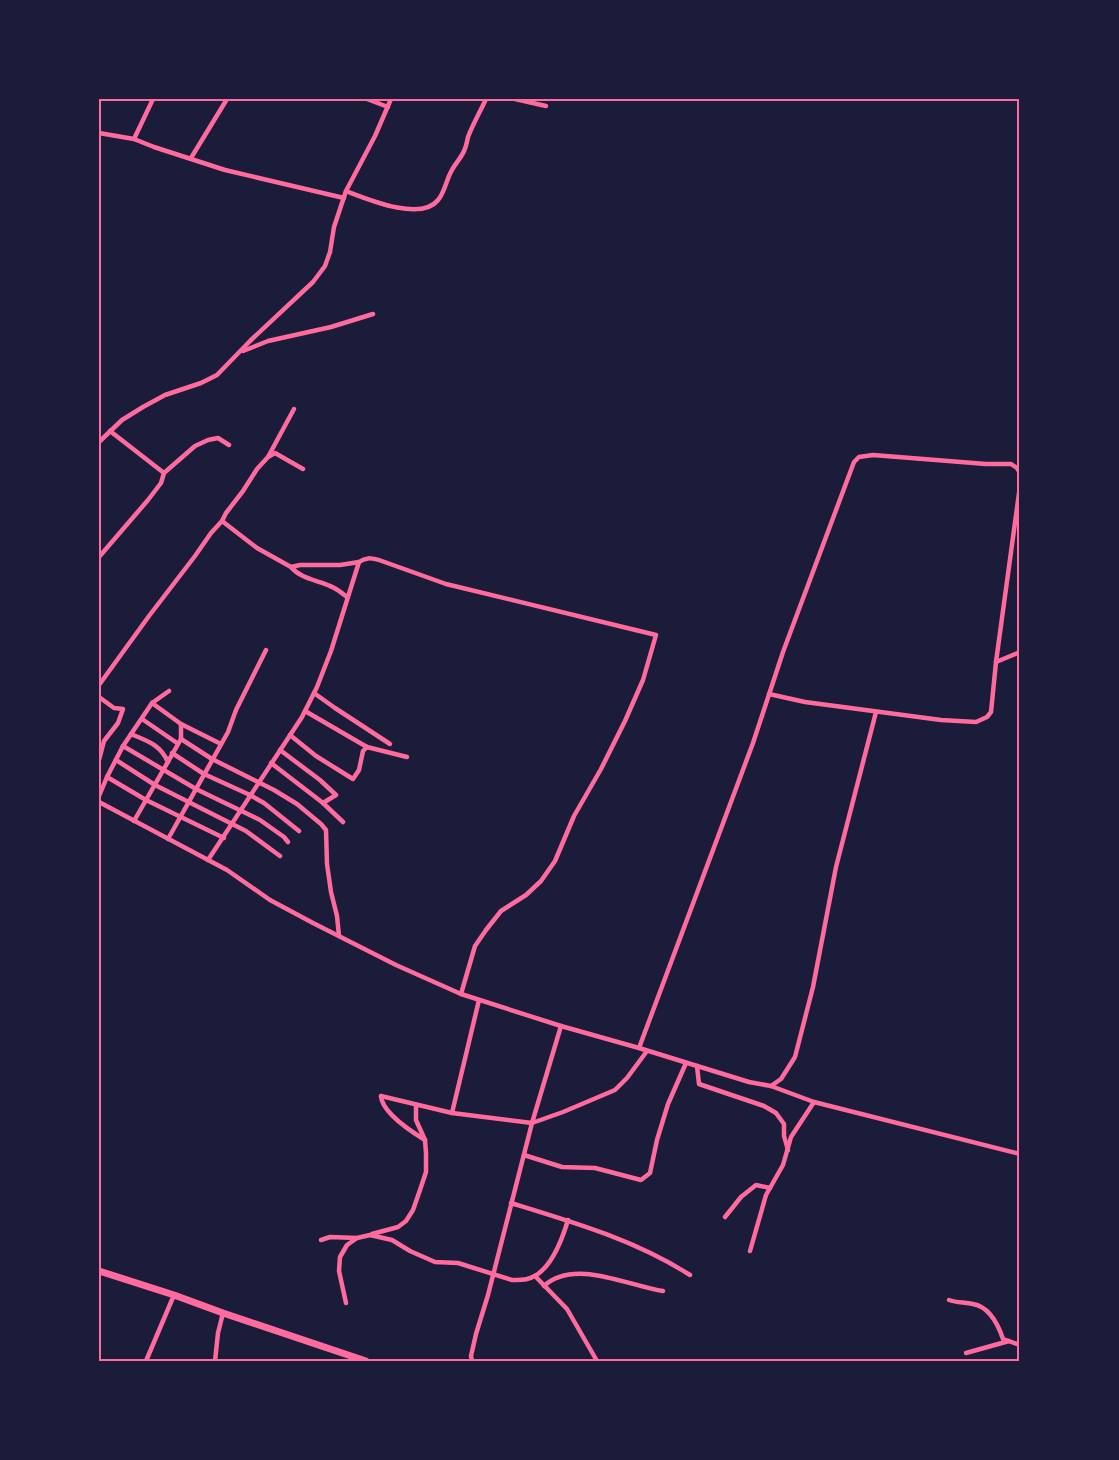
<svg xmlns="http://www.w3.org/2000/svg" width="1119" height="1460" viewBox="0 0 1119 1460" font-family="'Fira Sans',sans-serif">
	<style>
		.lines { fill: none; stroke-linecap: round; stroke-linejoin: round }
		.minor { stroke: #ff6b9d; stroke-width: 4.5 }
		.primary { stroke: #ff6b9d; stroke-width: 7 }
		.neatline { fill: none; stroke: #ff6b9d; stroke-width: 2 }
	</style>
	<rect width="100%" height="100%" fill="#1b1b3a"/>
	<g class="lines">
		<!-- minor -->
		<g class="minor">
			<path d="M 367,99 L 388,107"/>
			<path d="M 515,99 L 546,106"/>
			<path d="M 99,133 L 134,139 L 154,147 L 225,170 L 344,198"/>
			<path d="M 134,139 L 153,99"/>
			<path d="M 191,158 L 227,99"/>
			<path d="M 346,191 C 367,199 421,222 438,200 C 445,192 446,180 452,170 C 455,164 461,158 464,151 C 466,147 467,142 468,137 C 473,124 480,112 486,99"/>
			<path d="M 243,351 L 268,341 L 331,327 L 373,314"/>
			<path d="M 110,431 L 164,473"/>
			<path d="M 99,442 L 122,420 L 143,407 L 165,395 L 201,383 L 217,375 L 250,341 L 313,282 L 325,266 L 330,252 L 334,227 L 346,191 L 375,136 L 391,99"/>
			<path d="M 268,457 L 294,409"/>
			<path d="M 222,521 L 257,548 L 291,567 C 301,579 317,580 330,586 C 336,588 342,593 347,597"/>
			<path d="M 99,557 L 148,500 L 161,483 L 164,473 L 195,446 L 208,440 L 218,438 L 229,445"/>
			<path d="M 291,567 L 300,565 L 340,565 L 359,562"/>
			<path d="M 996,662 L 1020,652"/>
			<path d="M 99,685 L 149,616 L 195,556 L 211,533 L 222,521 L 226,513 L 243,491 L 257,469 L 268,457 L 275,453 L 303,469"/>
			<path d="M 314,693 L 335,708 L 390,744"/>
			<path d="M 769,694 L 805,702 L 941,720 L 976,722 L 987,717 L 991,712 L 996,662 L 1020,486"/>
			<path d="M 99,697 L 114,708 L 123,709 L 118,723 L 104,741 L 99,760"/>
			<path d="M 152,703 L 181,724 L 221,744"/>
			<path d="M 305,711 L 367,747 L 407,757"/>
			<path d="M 142,719 L 177,743"/>
			<path d="M 131,734 C 147,741 160,744 168,762"/>
			<path d="M 290,735 L 316,756 L 353,779 L 359,770 L 363,751 L 367,747"/>
			<path d="M 181,739 L 212,759 L 274,790 L 297,804 L 321,824 L 326,830 L 327,864 L 331,892 L 337,916 L 339,936"/>
			<path d="M 123,746 L 196,789 L 260,820 L 284,837 L 288,842"/>
			<path d="M 280,750 L 320,780 L 336,795 L 323,803"/>
			<path d="M 172,753 L 204,774 L 250,795 L 264,803 L 299,831"/>
			<path d="M 116,760 L 155,785 L 246,831 L 280,856"/>
			<path d="M 271,763 L 323,803 L 343,822"/>
			<path d="M 107,777 L 146,800 L 224,838"/>
			<path d="M 99,796 L 107,777 L 123,746 L 152,703 L 169,691"/>
			<path d="M 99,802 L 227,870 L 270,900 L 313,923 L 396,965 L 461,994 L 561,1026 L 639,1048 L 749,1082 L 771,1086 L 814,1102 L 1020,1154"/>
			<path d="M 134,821 L 181,739 L 181,724"/>
			<path d="M 168,839 L 228,732 L 236,710 L 266,650"/>
			<path d="M 208,860 L 302,717 L 317,687 L 331,651 L 359,562 C 366,557 370,558 379,560 L 446,584 L 656,635 L 643,680 L 625,721 L 601,769 L 574,816 L 555,861 L 541,881 L 526,895 L 501,911 L 486,930 L 475,946 L 461,994"/>
			<path d="M 639,1048 L 753,743 L 783,652 L 854,462 L 859,457 L 873,455 L 986,464 L 1011,464 L 1017,468 L 1020,473"/>
			<path d="M 697,1066 L 699,1084 L 764,1106 L 776,1113 L 784,1124 L 784,1136 L 788,1150"/>
			<path d="M 771,1086 L 781,1079 L 795,1057 L 813,987 L 836,867 L 876,712"/>
			<path d="M 381,1096 L 452,1113 L 532,1123 L 563,1112 L 615,1090 L 627,1078 L 647,1051"/>
			<path d="M 381,1096 C 382,1113 412,1132 425,1140"/>
			<path d="M 452,1113 L 479,1000"/>
			<path d="M 524,1155 L 562,1167 L 595,1168 L 641,1180 L 650,1173 L 657,1140 L 668,1104 L 686,1063"/>
			<path d="M 511,1203 C 573,1222 635,1240 690,1275"/>
			<path d="M 725,1217 L 741,1197 L 756,1185 L 770,1188"/>
			<path d="M 372,1234 L 398,1227 L 406,1221 L 413,1210 L 420,1190 L 426,1172 L 426,1153 L 425,1140 L 416,1120 L 416,1105"/>
			<path d="M 321,1240 L 330,1237 L 357,1238"/>
			<path d="M 750,1251 L 766,1195 L 783,1165 L 791,1137 L 814,1102"/>
			<path d="M 535,1276 L 567,1309 L 597,1361"/>
			<path d="M 544,1286 C 574,1258 629,1286 663,1291"/>
			<path d="M 949,1300 C 957,1303 965,1302 973,1304 C 990,1307 998,1324 1003,1339 L 1020,1345"/>
			<path d="M 346,1303 L 339,1271 L 340,1257 L 347,1245 L 357,1238 L 370,1235 L 392,1240 L 410,1251 L 435,1262 L 458,1263 L 512,1280 C 517,1280 523,1280 527,1279 C 550,1274 562,1240 568,1220"/>
			<path d="M 966,1353 L 1009,1341"/>
			<path d="M 146,1361 L 174,1295"/>
			<path d="M 215,1361 L 218,1333 L 223,1313"/>
			<path d="M 472,1361 L 471,1356 L 476,1334 L 488,1295 L 532,1123 L 561,1026"/>
		</g>
		<!-- primary -->
		<path class="primary" d="M 99,1271 L 174,1295 L 223,1313 L 366,1361"/>
	</g>
	<!-- border -->
	<rect width="1119" height="1460" fill="none" stroke="#1b1b3a" stroke-width="201"/>
	<rect x="100" y="100" width="918" height="1260" class="neatline"/>
</svg>
